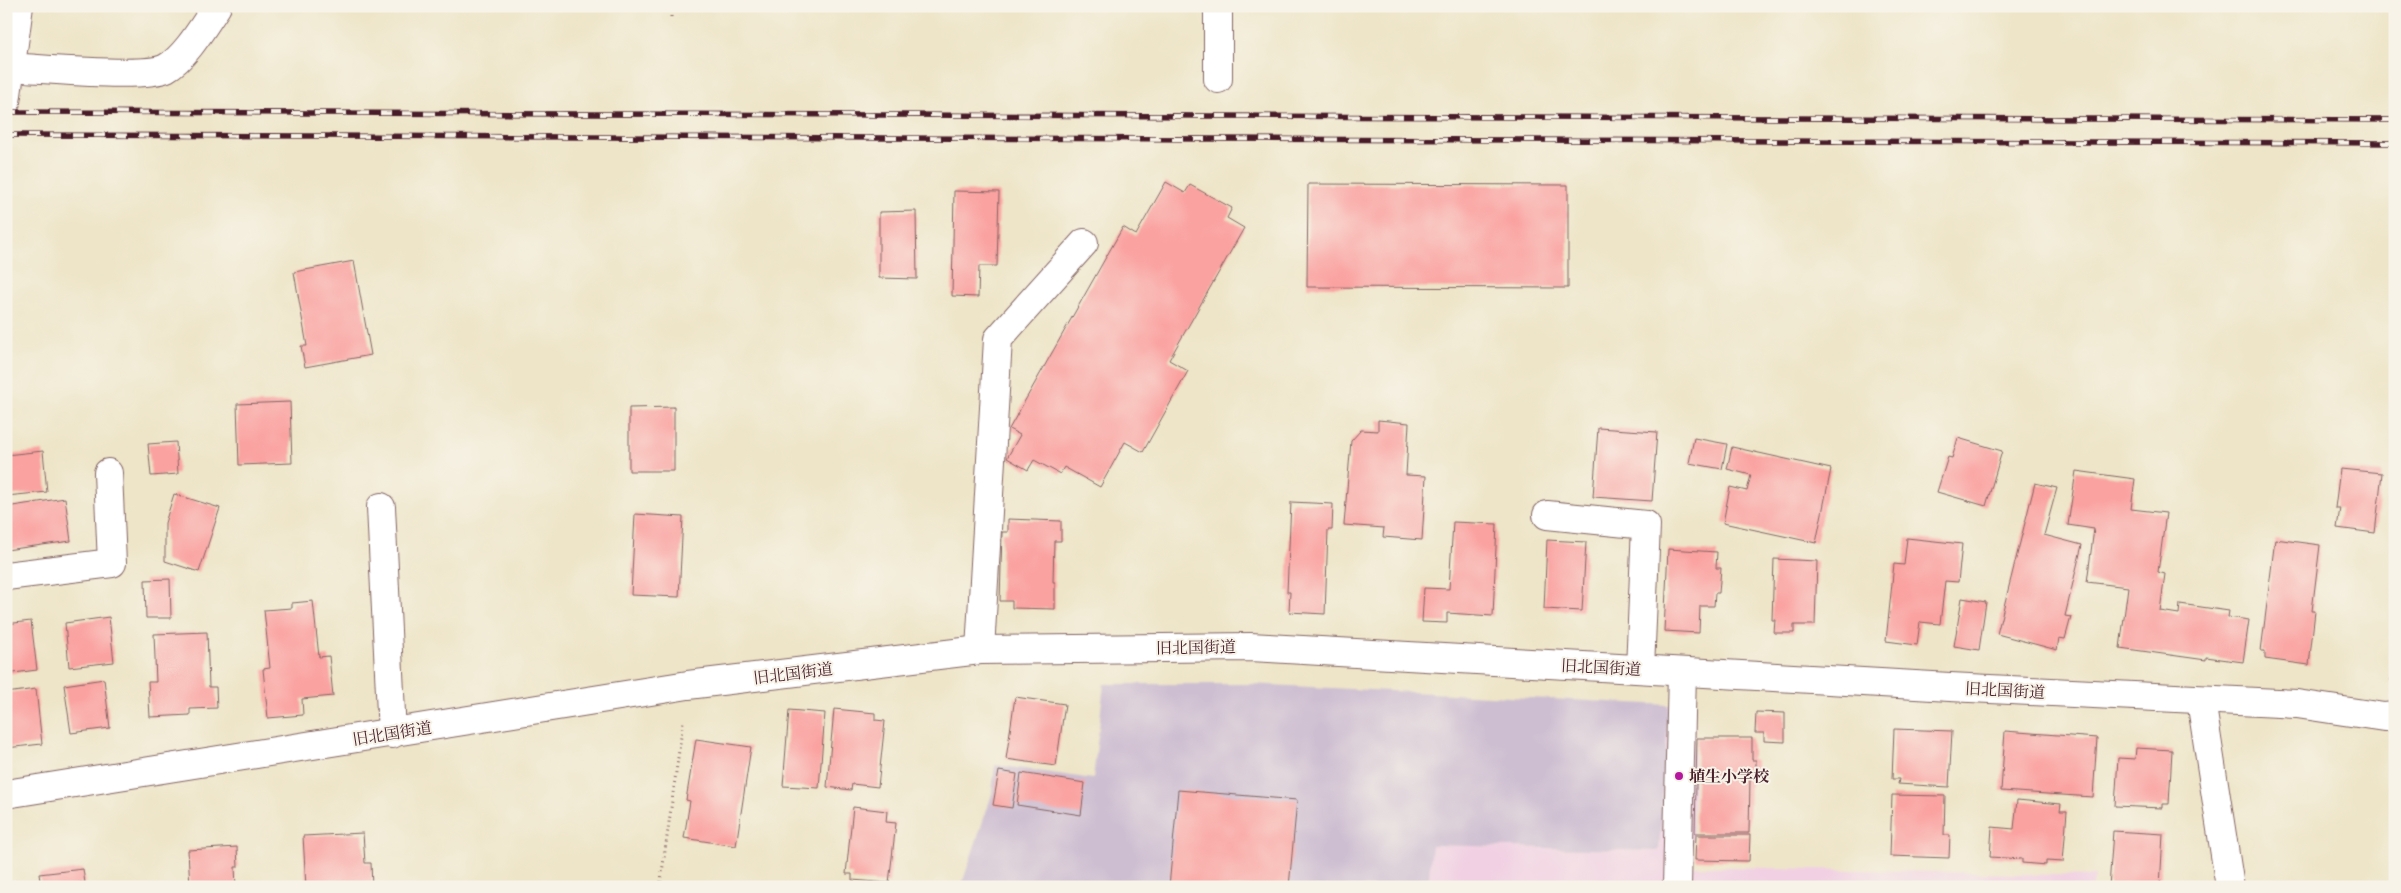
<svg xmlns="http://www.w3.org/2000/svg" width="2401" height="893" viewBox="0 0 2401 893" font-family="'IM FELL Double Pica','Noto Serif JP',serif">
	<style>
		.built { fill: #f1d0e3 }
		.industrial { fill: #cebed1 }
		.building { fill: #faa2a0 }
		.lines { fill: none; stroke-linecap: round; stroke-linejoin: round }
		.minor-casing { stroke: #836462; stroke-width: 30 }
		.path { stroke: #836462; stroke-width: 3; stroke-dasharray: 1 4; stroke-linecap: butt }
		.minor { stroke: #fff; stroke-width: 28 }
		.rail-casing { stroke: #4a1f2b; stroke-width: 5.5 }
		.rail { stroke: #f7f3e8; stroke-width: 4; stroke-dasharray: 11; stroke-linecap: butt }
		.poi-dot { fill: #b5179e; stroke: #f7f3e8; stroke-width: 2 }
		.labels { text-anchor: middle; stroke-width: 4; stroke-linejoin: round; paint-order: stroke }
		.street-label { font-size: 16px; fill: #4a1f2b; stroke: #f7f3e8 }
		.poi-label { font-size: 16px; font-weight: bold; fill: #4a1f2b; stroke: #f7f3e8; text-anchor: start }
	</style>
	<rect width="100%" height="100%" fill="#f7f3e8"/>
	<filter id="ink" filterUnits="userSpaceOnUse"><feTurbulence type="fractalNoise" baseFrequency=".02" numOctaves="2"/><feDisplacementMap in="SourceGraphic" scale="10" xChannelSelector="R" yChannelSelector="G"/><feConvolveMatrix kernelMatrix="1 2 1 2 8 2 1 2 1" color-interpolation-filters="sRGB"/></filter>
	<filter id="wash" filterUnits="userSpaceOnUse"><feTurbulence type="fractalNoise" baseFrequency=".0096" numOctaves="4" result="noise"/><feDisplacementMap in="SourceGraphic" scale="20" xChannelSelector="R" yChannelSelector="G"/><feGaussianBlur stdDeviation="1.12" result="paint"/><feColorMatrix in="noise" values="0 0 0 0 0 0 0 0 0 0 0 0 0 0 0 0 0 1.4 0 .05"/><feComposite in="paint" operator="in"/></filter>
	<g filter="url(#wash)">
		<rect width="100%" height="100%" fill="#eee5c8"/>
		<!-- built -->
		<path class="built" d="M 1669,705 L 1695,706 L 1692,866 L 2095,876 L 2093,887 L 1428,887 L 1431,845 L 1659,851 Z"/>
		<!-- industrial -->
		<path class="industrial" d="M 1104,684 L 1250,684 L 1669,705 L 1659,851 L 1432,845 L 1428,887 L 961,887 L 992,794 L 995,765 L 1093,779 Z"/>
		<g id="blocks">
			<!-- building -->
			<g class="building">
				<path d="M 1166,182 L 1185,193 L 1190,185 L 1232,208 L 1227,218 L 1244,228 L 1169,360 L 1188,371 L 1143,452 L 1125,442 L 1100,487 L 1064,467 L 1060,474 L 1034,460 L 1028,470 L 1007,458 L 1020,435 L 1009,429 L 1123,227 L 1136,235 Z"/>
				<path d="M 1308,184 L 1568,185 L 1568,288 L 1307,287 Z"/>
				<path d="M 954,191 L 999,192 L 997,266 L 979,266 L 978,297 L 952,296 Z"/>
				<path d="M 916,211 L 917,279 L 879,278 L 879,212 Z"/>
				<path d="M 354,261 L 371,355 L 305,367 L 301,346 L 307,346 L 294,272 Z"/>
				<path d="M 290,402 L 292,463 L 239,465 L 237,404 Z"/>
				<path d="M 674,407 L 674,471 L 629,471 L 629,408 Z"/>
				<path d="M 1378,420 L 1409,423 L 1406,475 L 1426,476 L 1422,540 L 1383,537 L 1384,528 L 1344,525 L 1351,441 L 1361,430 L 1378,431 Z"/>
				<path d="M 1598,428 L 1657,432 L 1652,501 L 1593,497 Z"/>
				<path d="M 1694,438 L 1727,444 L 1722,469 L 1689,463 Z"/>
				<path d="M 1958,438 L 2002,451 L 1986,506 L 1937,492 L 1948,457 L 1952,458 Z"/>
				<path d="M 176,442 L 178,474 L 151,476 L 148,444 Z"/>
				<path d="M 1732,447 L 1831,469 L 1816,543 L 1723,523 L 1730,487 L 1747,491 L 1751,475 L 1727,469 Z"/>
				<path d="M 43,451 L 47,492 L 6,496 L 6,455 Z"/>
				<path d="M 2340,469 L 2382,473 L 2375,533 L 2337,528 L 2340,508 L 2335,508 Z"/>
				<path d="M 2076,471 L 2135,479 L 2131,509 L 2166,513 L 2158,572 L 2165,574 L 2160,611 L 2179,614 L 2180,604 L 2229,611 L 2228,617 L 2249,620 L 2243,662 L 2206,657 L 2206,660 L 2120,648 L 2128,587 L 2087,582 L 2094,529 L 2068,525 Z"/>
				<path d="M 2035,483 L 2057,488 L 2044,535 L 2082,545 L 2065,616 L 2071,617 L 2065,639 L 2059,638 L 2057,650 L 1997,634 Z"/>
				<path d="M 174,494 L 220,508 L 199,572 L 165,561 L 165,523 Z"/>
				<path d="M 65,498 L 71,541 L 6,550 L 6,507 Z"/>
				<path d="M 1291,502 L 1333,504 L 1332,530 L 1328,530 L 1325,614 L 1289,612 L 1290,592 L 1287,592 Z"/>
				<path d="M 635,514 L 683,517 L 679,597 L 631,595 Z"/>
				<path d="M 1008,519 L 1061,521 L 1061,541 L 1054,541 L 1053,582 L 1055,582 L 1055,609 L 1012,608 L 1012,601 L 1000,601 L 1002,532 L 1008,532 Z"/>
				<path d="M 1453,522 L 1497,524 L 1493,616 L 1447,613 L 1447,623 L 1422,622 L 1424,588 L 1449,589 Z"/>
				<path d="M 1907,538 L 1962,544 L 1958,582 L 1945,581 L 1940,624 L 1920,622 L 1917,645 L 1886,641 L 1894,564 L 1904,565 Z"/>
				<path d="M 2275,539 L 2320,545 L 2312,611 L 2315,611 L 2309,665 L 2265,659 L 2265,651 L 2261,651 Z"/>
				<path d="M 1547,540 L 1586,542 L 1582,611 L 1544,609 Z"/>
				<path d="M 1668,549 L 1717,552 L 1716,568 L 1721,568 L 1719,593 L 1715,593 L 1714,606 L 1700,606 L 1699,633 L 1664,631 Z"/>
				<path d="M 1774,559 L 1817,561 L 1815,625 L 1794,625 L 1794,633 L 1774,633 L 1775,620 L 1772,620 Z"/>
				<path d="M 170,579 L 171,618 L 146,618 L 145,580 Z"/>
				<path d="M 1962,598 L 1986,602 L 1979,650 L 1954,646 Z"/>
				<path d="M 313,601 L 319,657 L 329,656 L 333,696 L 302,699 L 303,715 L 268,718 L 263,669 L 270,668 L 264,610 L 292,608 L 292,603 Z"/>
				<path d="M 109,617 L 114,662 L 69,667 L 65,623 Z"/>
				<path d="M 31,621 L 37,670 L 6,674 L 6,624 Z"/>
				<path d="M 207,632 L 209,687 L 216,687 L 217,708 L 190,709 L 190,715 L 150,717 L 148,682 L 156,682 L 154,634 Z"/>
				<path d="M 2393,648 L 2395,680 L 2391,681 Z"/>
				<path d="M 104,679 L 110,728 L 71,733 L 64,685 Z"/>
				<path d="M 36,689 L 42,744 L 6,748 L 6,693 Z"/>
				<path d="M 1015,697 L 1065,704 L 1056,766 L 1006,759 Z"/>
				<path d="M 834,709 L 875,713 L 875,720 L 885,721 L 878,787 L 852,784 L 851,790 L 827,787 Z"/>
				<path d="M 789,710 L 825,713 L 819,788 L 783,786 Z"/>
				<path d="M 1756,712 L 1785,713 L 1785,742 L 1764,741 L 1764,733 L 1755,733 Z"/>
				<path d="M 1894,729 L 1952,731 L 1949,787 L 1898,784 L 1899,779 L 1892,779 Z"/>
				<path d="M 2005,731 L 2097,738 L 2093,797 L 2001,791 Z"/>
				<path d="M 1697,738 L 1752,738 L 1752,760 L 1756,760 L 1756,778 L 1750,778 L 1749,833 L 1695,833 Z"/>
				<path d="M 696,739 L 751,747 L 736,846 L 684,838 L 690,801 L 686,800 Z"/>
				<path d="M 2136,748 L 2172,750 L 2169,804 L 2162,804 L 2162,808 L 2115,806 L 2118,758 L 2135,759 Z"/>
				<path d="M 999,771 L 1017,774 L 1012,808 L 993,805 Z"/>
				<path d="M 1021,773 L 1085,783 L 1081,815 L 1017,805 Z"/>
				<path d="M 1178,790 L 1297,800 L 1289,887 L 1169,887 Z"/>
				<path d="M 1892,795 L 1945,796 L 1944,835 L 1950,835 L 1949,858 L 1890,856 Z"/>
				<path d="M 2017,800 L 2061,804 L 2060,811 L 2067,811 L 2063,862 L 2046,861 L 2046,865 L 2022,863 L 2022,859 L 1990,857 L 1992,827 L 2014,829 Z"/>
				<path d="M 853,807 L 887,811 L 886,822 L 896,823 L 889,883 L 852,880 L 852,874 L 846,874 Z"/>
				<path d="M 2113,831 L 2163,834 L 2160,887 L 2109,887 Z"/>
				<path d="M 363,833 L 365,863 L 371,863 L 372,887 L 306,887 L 303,836 Z"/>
				<path d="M 1696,835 L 1750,835 L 1749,861 L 1695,860 Z"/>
				<path d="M 237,847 L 238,867 L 235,867 L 236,887 L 190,887 L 188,850 Z"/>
				<path d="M 83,869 L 85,883 L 80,883 L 81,887 L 41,887 L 39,874 Z"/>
			</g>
		</g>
	</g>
	<g filter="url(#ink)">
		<use href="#blocks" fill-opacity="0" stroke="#836462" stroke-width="1"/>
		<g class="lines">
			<defs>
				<g id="minor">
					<path d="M 1218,6 L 1218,79"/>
					<path d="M 6,67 C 37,68 144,79 166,68 C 186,57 204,25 217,6"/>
					<path d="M 6,102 L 19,6"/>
					<path d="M 381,507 L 392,734"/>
					<path d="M 1547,515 L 1646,525 L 1640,669"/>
					<path d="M 6,576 L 112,563 L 108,473"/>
					<path d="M 980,650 L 998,339 L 1084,243"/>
					<path d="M 2201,700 L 2230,887"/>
					<path d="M 6,794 L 688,685 L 980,650 L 1250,647 L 1950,687 L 2297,704 L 2384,717 L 2395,716"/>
					<path d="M 1677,887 L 1682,672"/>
				</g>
			</defs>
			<!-- minor casing -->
			<use href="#minor" class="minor-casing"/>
			<!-- path -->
			<g class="path">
				<path d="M 671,6 L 671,20"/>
				<path d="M 660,887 L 683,722"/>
			</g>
			<!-- minor -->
			<use href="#minor" class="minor"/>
			<defs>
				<g id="rail">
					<path d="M 6,112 L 2395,120"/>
					<path d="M 6,135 L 2395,143"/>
				</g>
			</defs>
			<!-- rail casing -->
			<use href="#rail" class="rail-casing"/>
			<!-- rail -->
			<use href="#rail" class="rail"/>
		</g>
	</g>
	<!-- markers -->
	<circle class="poi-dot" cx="1679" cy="776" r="5"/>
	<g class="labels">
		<!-- street labels -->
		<g class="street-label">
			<text transform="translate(1196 647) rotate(-1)" y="6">旧北国街道</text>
			<text transform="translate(1601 667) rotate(3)" y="6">旧北国街道</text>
			<text transform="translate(793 673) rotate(-7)" y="6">旧北国街道</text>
			<text transform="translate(2005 690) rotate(3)" y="6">旧北国街道</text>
			<text transform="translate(392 733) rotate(-9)" y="6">旧北国街道</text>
		</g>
		<!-- poi labels -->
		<g class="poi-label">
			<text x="1689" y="782">埴生小学校</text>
		</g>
	</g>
	<!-- margin -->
	<rect width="2401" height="893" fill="none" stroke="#f7f3e8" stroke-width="25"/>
</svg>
